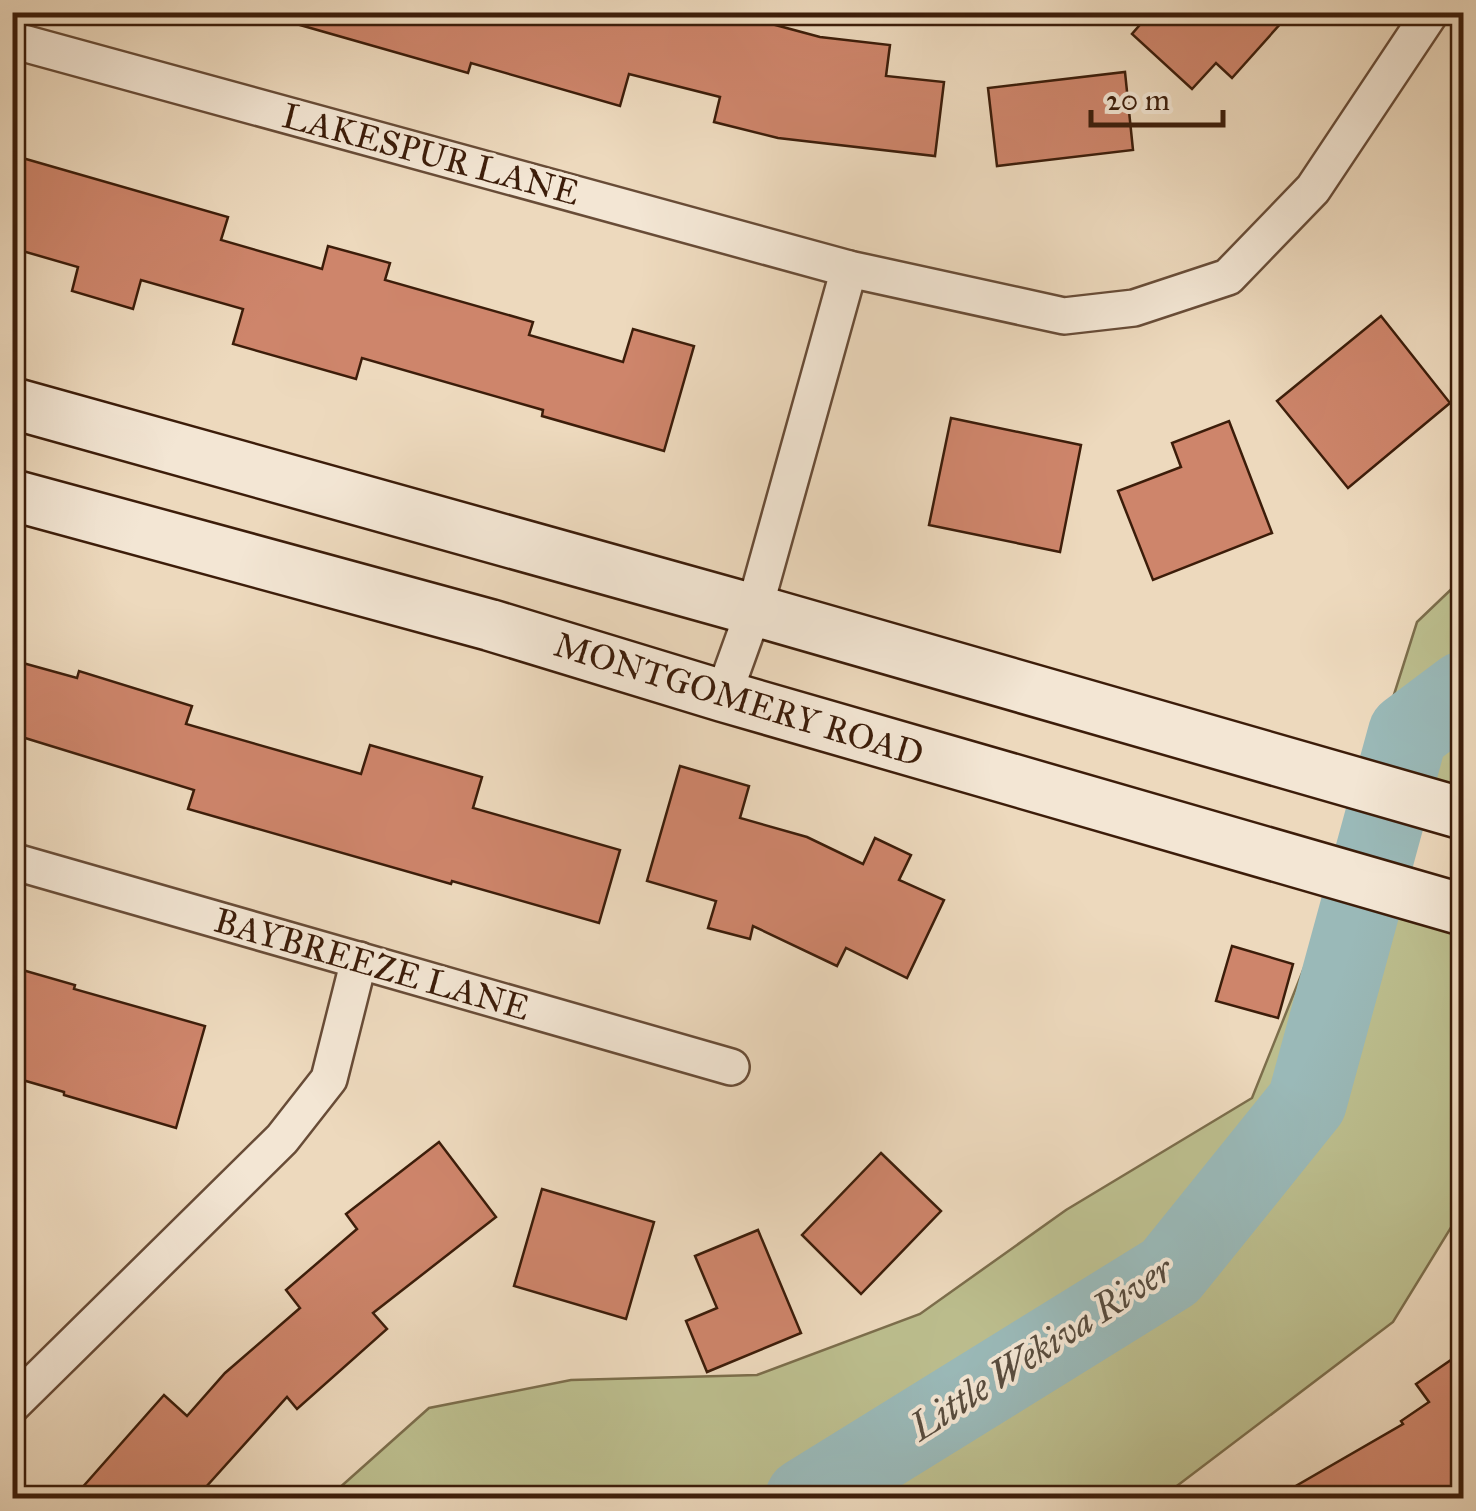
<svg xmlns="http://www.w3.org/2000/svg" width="1476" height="1511" viewBox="0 0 1476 1511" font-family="'IM FELL Great Primer',serif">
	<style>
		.green { fill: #bcbe8e; stroke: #7c6e4c; stroke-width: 2.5 }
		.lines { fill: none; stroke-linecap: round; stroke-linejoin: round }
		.river { stroke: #9ab9b8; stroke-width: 80 }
		.building { fill: #ce856b; stroke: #3c1d0a; stroke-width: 2.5 }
		.street-casing { stroke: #684c37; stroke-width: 40 }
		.secondary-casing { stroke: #3c1d0a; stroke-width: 55 }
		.street { stroke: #f3e6d4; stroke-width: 35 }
		.secondary { stroke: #f3e6d4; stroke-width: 50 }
		.labels { text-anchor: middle; stroke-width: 8; stroke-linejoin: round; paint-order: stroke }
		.street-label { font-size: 35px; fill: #3c1d0a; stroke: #f3e6d4 }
		.water-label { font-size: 38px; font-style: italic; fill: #584c3e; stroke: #f3e6d4 }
	</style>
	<rect width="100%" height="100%" fill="#edd9bd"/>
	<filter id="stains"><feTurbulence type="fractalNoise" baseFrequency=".002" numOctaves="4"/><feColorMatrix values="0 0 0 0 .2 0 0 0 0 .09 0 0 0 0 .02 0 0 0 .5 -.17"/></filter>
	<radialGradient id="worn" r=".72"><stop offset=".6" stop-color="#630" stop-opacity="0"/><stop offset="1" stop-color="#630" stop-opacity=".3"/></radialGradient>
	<!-- green -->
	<g class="green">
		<path d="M 1463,578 L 1463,791 L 1372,764 L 1417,622 Z"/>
		<path d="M 1331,895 L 1463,933 L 1463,1208 L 1393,1322 L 1161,1498 L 328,1498 L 429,1408 L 571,1380 L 757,1375 L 920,1314 L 1066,1210 L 1252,1098 L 1318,933 Z"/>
	</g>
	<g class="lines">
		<!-- river -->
		<path class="river" d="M 805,1498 L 1170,1272 L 1307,1102 L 1408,733 L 1464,691"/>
	</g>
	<!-- building -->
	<g class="building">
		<path d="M 294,12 L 727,12 L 820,37 L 890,45 L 886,76 L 944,82 L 935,156 L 778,138 L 714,122 L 720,97 L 629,74 L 620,106 L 471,63 L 468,73 L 293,23 Z"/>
		<path d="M 1151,12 L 1291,12 L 1232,78 L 1216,63 L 1192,89 L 1132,34 Z"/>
		<path d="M 1125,72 L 1133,150 L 997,166 L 988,88 Z"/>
		<path d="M 12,155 L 228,217 L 221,240 L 322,269 L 328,246 L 390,263 L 385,280 L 533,322 L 529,335 L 623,362 L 633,329 L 694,346 L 664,451 L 542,416 L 543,410 L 362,358 L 356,379 L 233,344 L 243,309 L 141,280 L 133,309 L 72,291 L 78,267 L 12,248 Z"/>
		<path d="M 1381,316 L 1450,403 L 1348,488 L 1277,401 Z"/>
		<path d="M 951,418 L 1081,445 L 1060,552 L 929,525 Z"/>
		<path d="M 1229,421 L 1272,533 L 1153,580 L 1118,491 L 1181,467 L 1172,443 Z"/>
		<path d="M 12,660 L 77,678 L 79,671 L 192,706 L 186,724 L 361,774 L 370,745 L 482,777 L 473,808 L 620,850 L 599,923 L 452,881 L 451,884 L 188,809 L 194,790 L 12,734 Z"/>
		<path d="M 680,766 L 749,786 L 740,818 L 807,837 L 863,864 L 875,838 L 911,855 L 899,880 L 944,900 L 907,978 L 846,948 L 837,966 L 753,926 L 750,939 L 708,928 L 716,901 L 647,881 Z"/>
		<path d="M 1232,946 L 1293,964 L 1278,1018 L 1216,1001 Z"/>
		<path d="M 12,967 L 75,985 L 74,989 L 205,1026 L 176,1128 L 64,1095 L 64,1092 L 12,1077 Z"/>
		<path d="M 439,1142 L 496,1217 L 373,1313 L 387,1329 L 297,1409 L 287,1397 L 196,1498 L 73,1498 L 164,1395 L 187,1416 L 225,1373 L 300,1308 L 286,1290 L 357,1229 L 346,1214 Z"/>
		<path d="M 881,1153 L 941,1211 L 861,1294 L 802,1235 Z"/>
		<path d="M 542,1189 L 654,1222 L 626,1319 L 514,1286 Z"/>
		<path d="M 758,1230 L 801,1333 L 707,1372 L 686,1321 L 717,1308 L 695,1256 Z"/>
		<path d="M 1464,1351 L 1464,1498 L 1275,1498 L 1403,1424 L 1401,1421 L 1429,1402 L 1416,1384 Z"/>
	</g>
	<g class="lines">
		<defs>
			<g id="street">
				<path d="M 12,40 L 849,269 L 1064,316 L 1134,308 L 1228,277 L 1313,189 L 1431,12"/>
				<path d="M 723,696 L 754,610 L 849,269"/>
				<path d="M 12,861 L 731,1067"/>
				<path d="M 12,1405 L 282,1139 L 329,1079 L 359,960"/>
			</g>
			<g id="secondary">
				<path d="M 12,403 L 754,610 L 1464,814"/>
				<path d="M 12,495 L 490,625 L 723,696 L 1464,910"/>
			</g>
		</defs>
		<!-- street casing -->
		<use href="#street" class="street-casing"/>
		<!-- secondary casing -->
		<use href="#secondary" class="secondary-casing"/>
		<!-- street -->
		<use href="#street" class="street"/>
		<!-- secondary -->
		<use href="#secondary" class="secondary"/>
	</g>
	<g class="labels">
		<!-- street labels -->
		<g class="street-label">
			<text transform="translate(431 154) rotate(15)" y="12">LAKESPUR LANE</text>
			<text transform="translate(739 699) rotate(17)" y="12">MONTGOMERY ROAD</text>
			<text transform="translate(372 964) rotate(16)" y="12">BAYBREEZE LANE</text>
		</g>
		<!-- water labels -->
		<g class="water-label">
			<text transform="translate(1041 1348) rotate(-33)" y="13">Little Wekiva River</text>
		</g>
	</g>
	<!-- margin -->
	<rect width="1476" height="1511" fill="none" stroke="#edd9bd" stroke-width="50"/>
	<rect x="15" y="15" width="1446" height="1481" fill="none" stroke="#3c1d0a" stroke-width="5"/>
	<rect x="25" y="25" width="1426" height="1461" fill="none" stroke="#3c1d0a" stroke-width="2.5"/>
	<!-- scale -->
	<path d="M1091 110v15h132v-15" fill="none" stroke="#3c1d0a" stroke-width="5"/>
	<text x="1106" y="110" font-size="30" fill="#3c1d0a" stroke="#f3e6d4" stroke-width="8" paint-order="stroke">20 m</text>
	<rect width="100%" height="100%" filter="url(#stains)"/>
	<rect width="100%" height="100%" fill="url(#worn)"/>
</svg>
